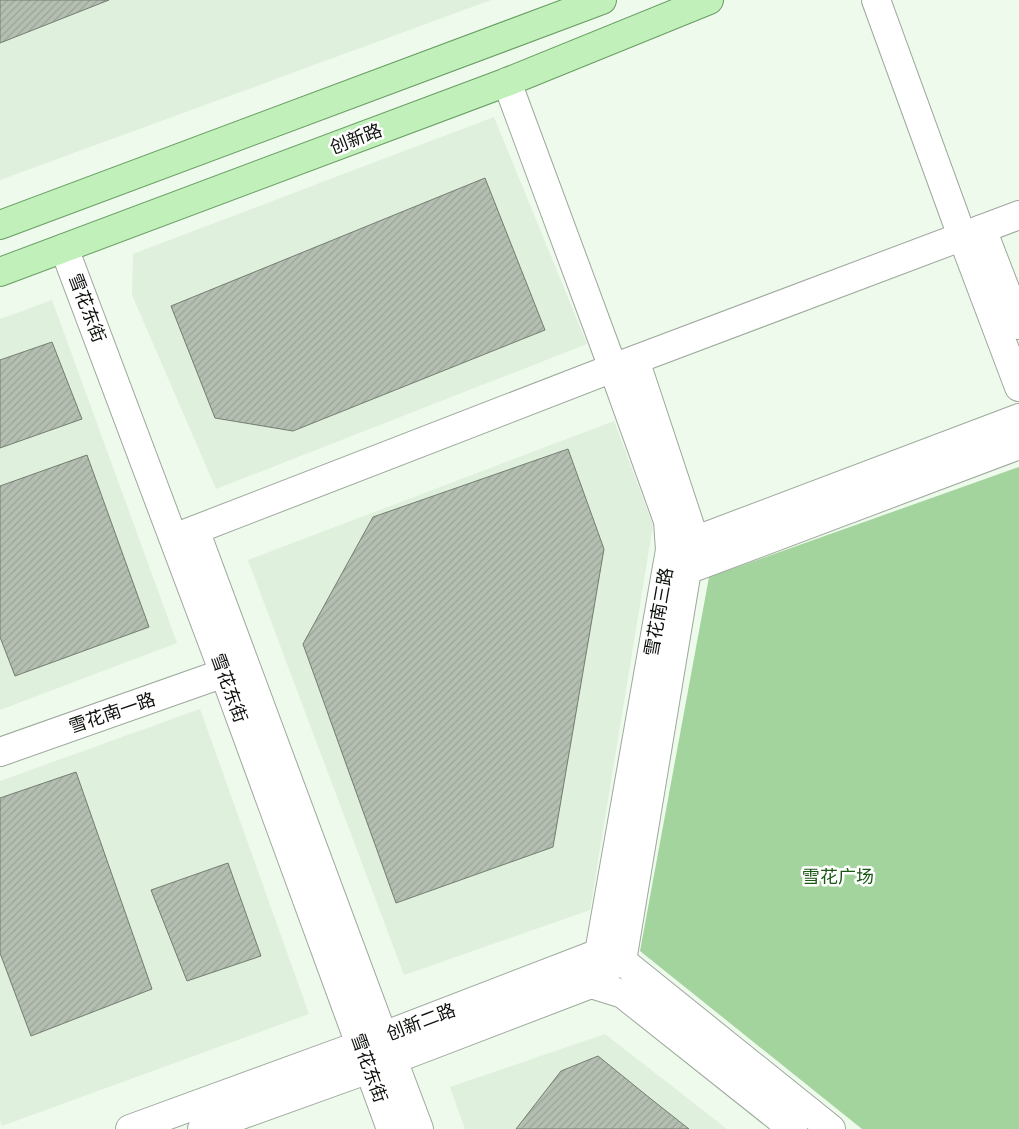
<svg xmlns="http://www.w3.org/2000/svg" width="1019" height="1129" viewBox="0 0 1019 1129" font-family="Figtree,'Noto Sans SC',sans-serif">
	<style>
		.built { fill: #dff0dd }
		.green { fill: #a4d49e }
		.building { fill: url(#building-hatch); stroke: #737d71 }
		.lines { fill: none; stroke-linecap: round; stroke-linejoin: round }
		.minor-casing { stroke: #9da89c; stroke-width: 30 }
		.major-casing { stroke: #679c61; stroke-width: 30 }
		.minor { stroke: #fff; stroke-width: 28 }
		.major { stroke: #c1f0bb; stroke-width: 28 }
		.labels { text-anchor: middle; stroke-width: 5; stroke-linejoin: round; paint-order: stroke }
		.street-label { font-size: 18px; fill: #0e120d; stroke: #fff }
		.park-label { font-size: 18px; fill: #195914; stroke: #fff }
	</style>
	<defs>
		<pattern id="building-hatch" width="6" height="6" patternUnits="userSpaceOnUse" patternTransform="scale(1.25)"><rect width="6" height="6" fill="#b4bfb2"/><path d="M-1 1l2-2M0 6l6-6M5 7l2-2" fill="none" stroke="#9aa398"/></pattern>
	</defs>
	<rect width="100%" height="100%" fill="#eefaec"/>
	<!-- built -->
	<g class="built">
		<path d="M 0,0 L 491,0 L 0,180 Z"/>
		<path d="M 494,117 L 587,344 L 216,489 L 132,295 L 133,254 Z"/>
		<path d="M 52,300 L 177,643 L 0,710 L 0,319 Z"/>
		<path d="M 614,421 L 653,525 L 590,910 L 404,975 L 248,560 Z"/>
		<path d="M 200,709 L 309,1014 L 2,1126 L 0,1121 L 0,781 Z"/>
		<path d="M 605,1034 L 727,1129 L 465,1129 L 450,1087 Z"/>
	</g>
	<!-- green -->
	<path class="green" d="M 1019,467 L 1019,1129 L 862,1129 L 640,951 L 709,577 Z"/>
	<!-- building -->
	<g class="building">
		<path d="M 0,0 L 109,0 L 0,43 Z"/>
		<path d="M 485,178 L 545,330 L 293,431 L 215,418 L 171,306 Z"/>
		<path d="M 52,342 L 82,419 L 0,448 L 0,360 Z"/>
		<path d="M 568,449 L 604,549 L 553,847 L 396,903 L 303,644 L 373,517 Z"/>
		<path d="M 87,455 L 149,627 L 15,676 L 0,637 L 0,486 Z"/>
		<path d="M 76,772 L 152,989 L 31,1036 L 0,953 L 0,798 Z"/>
		<path d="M 228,863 L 261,956 L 187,981 L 151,890 Z"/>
		<path d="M 598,1056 L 651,1099 L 689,1129 L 516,1129 L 561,1071 Z"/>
	</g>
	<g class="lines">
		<defs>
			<g id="minor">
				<path d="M 876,0 L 962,236 L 1019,387"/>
				<path d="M 507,82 L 613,368 L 668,521 L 670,550"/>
				<path d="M 982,229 L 1019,325"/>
				<path d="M 64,248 L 224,673 L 391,1129"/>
				<path d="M 635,360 L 695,541 L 690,559"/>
				<path d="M 195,530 L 383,1036 L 393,1060 L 419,1129"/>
				<path d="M 174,538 L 613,368 L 1019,215"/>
				<path d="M 0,752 L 224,673"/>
				<path d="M 622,961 L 687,570 L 1019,445"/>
				<path d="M 130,1129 L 360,1045 L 599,953 L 622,961 L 831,1129"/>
				<path d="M 202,1129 L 369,1069 L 591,984 L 606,973"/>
				<path d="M 793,1129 L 623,994 L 591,984 L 599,953 L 670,550 L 1019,418"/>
			</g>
			<g id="major">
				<path d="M 0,225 L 602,0"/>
				<path d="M 0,272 L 507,82 L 709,0"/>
			</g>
		</defs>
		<!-- minor casing -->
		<use href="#minor" class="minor-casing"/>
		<!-- major casing -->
		<use href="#major" class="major-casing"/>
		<!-- minor -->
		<use href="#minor" class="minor"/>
		<!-- major -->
		<use href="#major" class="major"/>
	</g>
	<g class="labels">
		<!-- street labels -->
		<g class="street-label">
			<text transform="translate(356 139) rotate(-21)" y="6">创新路</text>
			<text transform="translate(87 308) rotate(69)" y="6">雪花东街</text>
			<text transform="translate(659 612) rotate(-80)" y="6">雪花南三路</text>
			<text transform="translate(229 688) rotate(70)" y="6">雪花东街</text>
			<text transform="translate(112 713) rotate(-19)" y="6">雪花南一路</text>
			<text transform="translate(421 1022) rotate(-21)" y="6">创新二路</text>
			<text transform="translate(369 1068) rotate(70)" y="6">雪花东街</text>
		</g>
		<!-- park labels -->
		<g class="park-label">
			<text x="838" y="883">雪花广场</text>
		</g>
	</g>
</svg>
